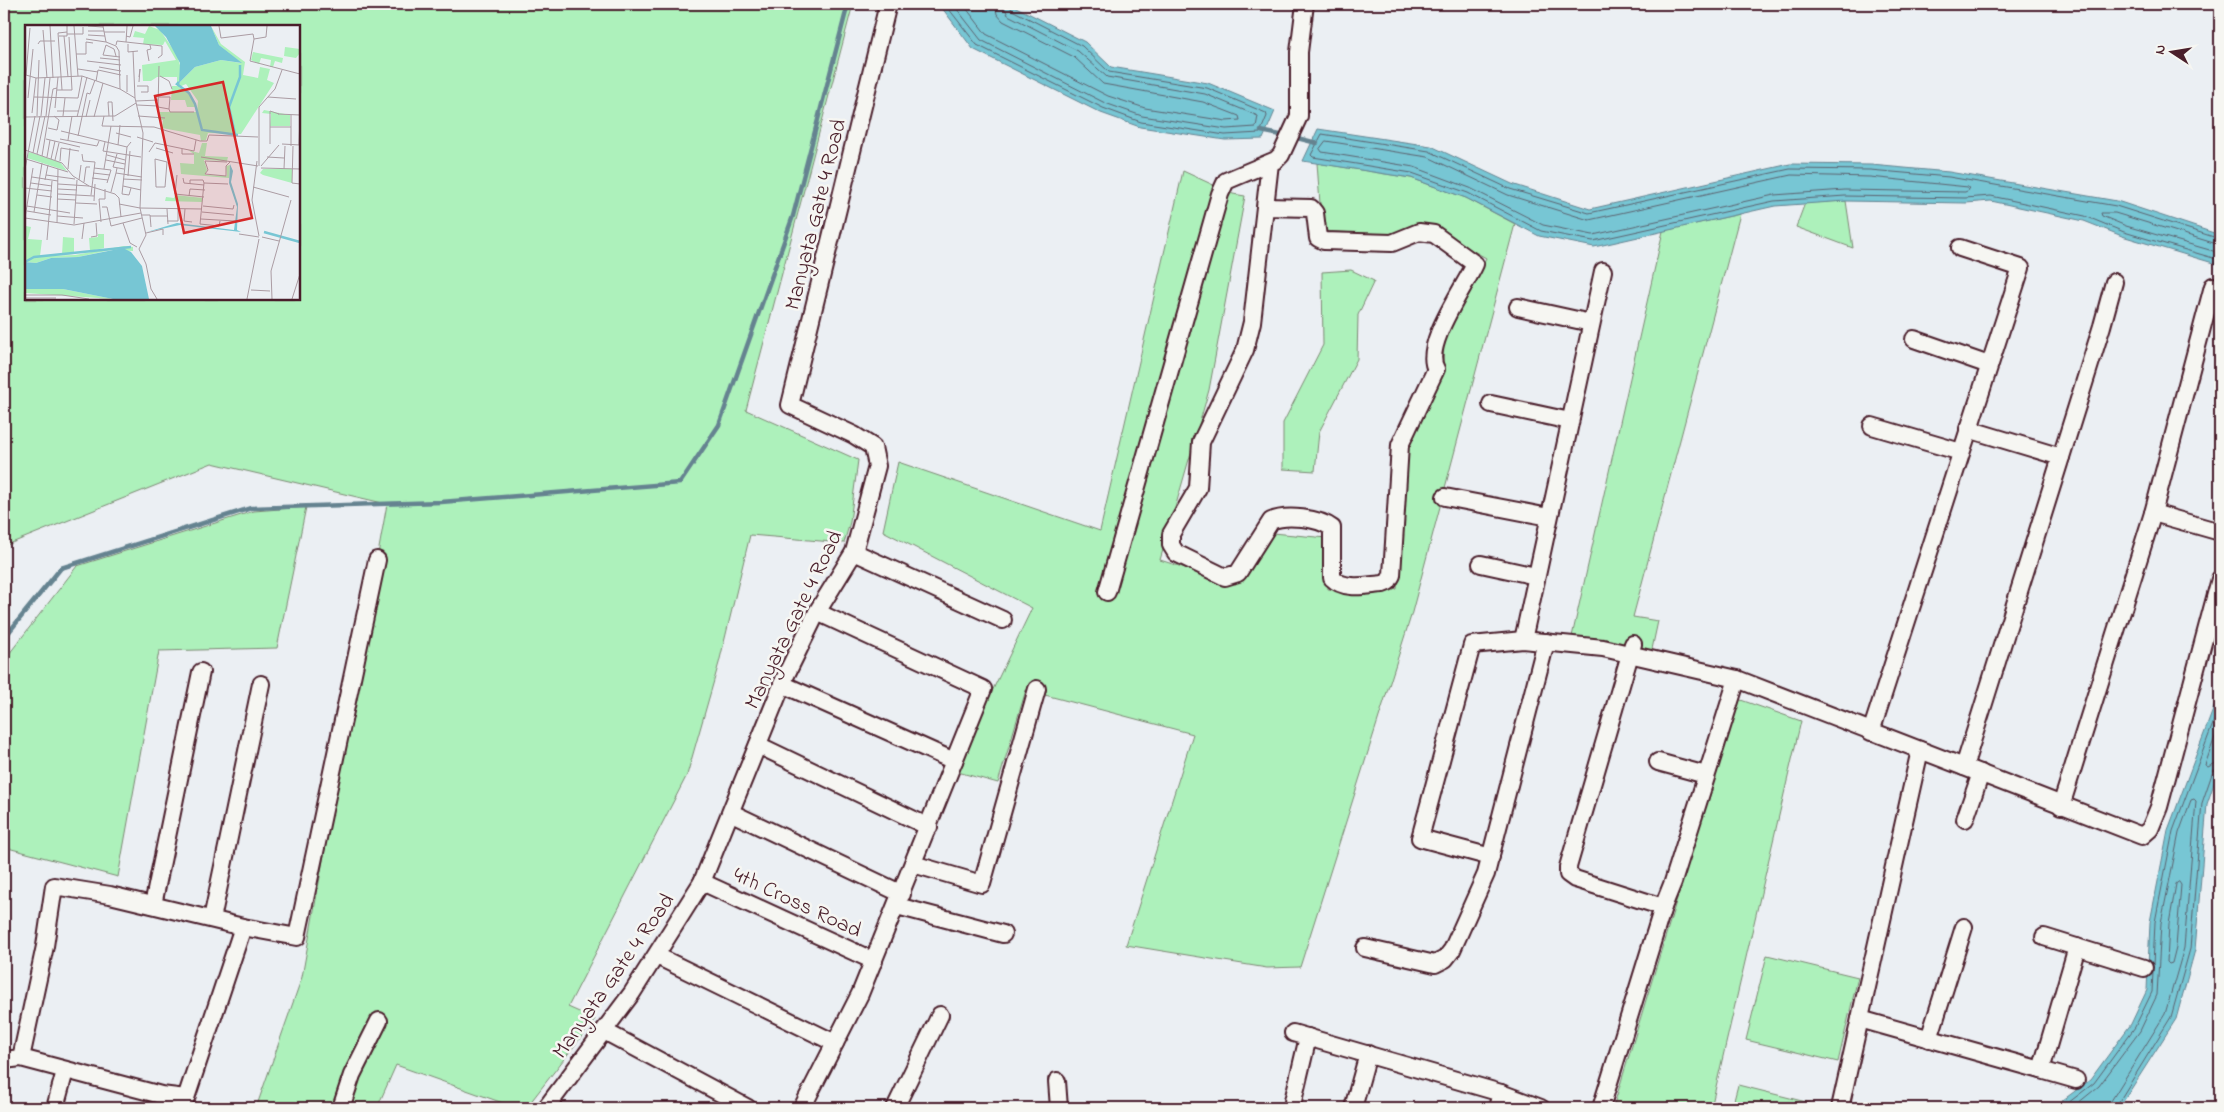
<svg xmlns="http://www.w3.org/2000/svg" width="2224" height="1112" viewBox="0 0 2224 1112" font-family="'Indie Flower',sans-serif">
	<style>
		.green { fill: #adf1bb; stroke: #7c8873; fill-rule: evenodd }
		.water { fill: #77c6d4; stroke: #658390 }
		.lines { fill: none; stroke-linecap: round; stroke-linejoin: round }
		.shore { stroke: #5c626f; stroke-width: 1 }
		.stream { stroke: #658390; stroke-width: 4.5 }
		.street-casing { stroke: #4a1f2b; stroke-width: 20 }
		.street { stroke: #f6f6f2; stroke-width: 16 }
		.labels { text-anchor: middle; stroke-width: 5; stroke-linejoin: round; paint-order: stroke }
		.street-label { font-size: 22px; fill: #4a1f2b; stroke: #f6f6f2 }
		.inset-river { fill: none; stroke: #77c6d4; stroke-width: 2.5 }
		.inset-road { fill: none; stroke: #ab9ca3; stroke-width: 1 }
		.view { fill: #d62828; fill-opacity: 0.15; stroke: #d62828; stroke-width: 2.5 }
		.inset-edge { fill: none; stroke: #4a1f2b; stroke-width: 2.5 }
	</style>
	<rect width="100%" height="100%" fill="#ebeff3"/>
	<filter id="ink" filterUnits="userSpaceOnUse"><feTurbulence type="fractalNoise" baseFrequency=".02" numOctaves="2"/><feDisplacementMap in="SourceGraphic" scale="10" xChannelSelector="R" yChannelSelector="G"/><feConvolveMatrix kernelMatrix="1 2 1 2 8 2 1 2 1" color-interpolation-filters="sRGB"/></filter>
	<g filter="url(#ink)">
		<!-- green -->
		<g class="green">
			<path d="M 4,4 L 853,4 L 746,410 L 858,460 L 850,522 L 844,543 L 750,535 L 719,663 L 687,775 L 568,1007 L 595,1019 L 526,1108 L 517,1108 L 396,1065 L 377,1108 L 256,1108 L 302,977 L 387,504 L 212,463 L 4,546 ZM 26,26 L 299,26 L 299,299 L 26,299 Z"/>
			<path d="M 1317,163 L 1411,178 L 1466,198 L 1515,224 L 1411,616 L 1300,967 L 1267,968 L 1126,945 L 1193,734 L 1026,690 L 998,783 L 954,771 L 1032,608 L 883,531 L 898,462 L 1100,531 L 1183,171 L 1233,194 L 1245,196 L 1209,390 L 1160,560 L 1236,584 L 1273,533 L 1327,538 L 1328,589 L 1397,589 L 1405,446 L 1443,376 L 1444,335 L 1486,258 L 1423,223 L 1392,235 L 1322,231 Z"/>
			<path d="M 1846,201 L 1853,248 L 1796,227 L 1805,203 Z"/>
			<path d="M 1740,214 L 1633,617 L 1658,621 L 1651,654 L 1571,641 L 1663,231 Z"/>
			<path d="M 1351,270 L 1374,281 L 1358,315 L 1357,359 L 1319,432 L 1315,471 L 1283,469 L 1283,423 L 1323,345 L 1322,272 Z"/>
			<path d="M 306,507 L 277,648 L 159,651 L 118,877 L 4,847 L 4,657 L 9,654 L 77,566 L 254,511 Z"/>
			<path d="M 1738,699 L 1801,721 L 1711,1108 L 1613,1108 Z"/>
			<path d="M 1767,955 L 1858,977 L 1838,1062 L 1746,1040 Z"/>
			<path d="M 1738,1085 L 1810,1103 L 1809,1108 L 1732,1108 Z"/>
		</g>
		<!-- water -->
		<g class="water">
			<path d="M 939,4 L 1010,4 L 1085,42 L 1111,67 L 1208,83 L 1275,111 L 1263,139 L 1225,140 L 1140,127 L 1101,113 L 973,49 Z"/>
			<path d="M 1318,129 L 1431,146 L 1512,184 L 1590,209 L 1790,164 L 1871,165 L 1949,172 L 2117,201 L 2220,235 L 2220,265 L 2122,236 L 2084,221 L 1991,201 L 1966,203 L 1846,201 L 1775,206 L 1594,247 L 1539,236 L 1466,198 L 1411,178 L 1303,161 Z"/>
			<path d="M 2220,691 L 2220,766 L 2207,804 L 2195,950 L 2176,1019 L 2119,1108 L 2060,1108 L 2063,1100 L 2090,1080 L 2131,1024 L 2147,990 L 2150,922 L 2168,830 Z"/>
		</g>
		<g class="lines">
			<!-- shore -->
			<g class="shore">
				<path d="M 945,4 L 977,45 L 1103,108 L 1141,122 L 1225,135 L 1260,133 L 1267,116 L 1266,113 L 1207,88 L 1109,72 L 1082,46 L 1012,10 L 1009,4"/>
				<path d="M 953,4 L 981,40 L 1105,103 L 1142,116 L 1226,129 L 1256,127 L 1258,116 L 1205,94 L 1107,77 L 1078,51 L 1008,15 L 1003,4"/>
				<path d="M 963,4 L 986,34 L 1108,96 L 1145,108 L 1226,121 L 1240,120 L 1239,116 L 1203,102 L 1103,84 L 1074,57 L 1003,21 L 997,14 L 995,4"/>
				<path d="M 1326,141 L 1428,157 L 1508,195 L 1589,220 L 1791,175 L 1870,177 L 1968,187 L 1969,190 L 1965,192 L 1845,190 L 1774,195 L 1593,235 L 1543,225 L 1470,188 L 1414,167 L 1322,152 L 1320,149 Z"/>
				<path d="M 2220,239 L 2116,206 L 1949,177 L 1870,170 L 1790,169 L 1589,213 L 1510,189 L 1429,151 L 1322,134 L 1311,155 L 1313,157 L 1412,173 L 1468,193 L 1541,231 L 1593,241 L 1774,201 L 1845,196 L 1965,198 L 1991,196 L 2085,216 L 2124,232 L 2220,260"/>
				<path d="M 2220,245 L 2115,213 L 2101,213 L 2102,216 L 2126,226 L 2220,253"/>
				<path d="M 2220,723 L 2205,765 L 2208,767 L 2220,761"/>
				<path d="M 2179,882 L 2181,885 L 2176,947 L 2172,963 L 2169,964 L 2167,962 L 2169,924 L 2176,884 Z"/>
				<path d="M 2153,966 L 2155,922 L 2173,831 L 2220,705"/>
				<path d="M 2065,1108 L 2068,1103 L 2094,1083 L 2135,1027 L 2152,992 L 2153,971"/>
				<path d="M 2072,1108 L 2099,1086 L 2140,1031 L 2157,995 L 2161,923 L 2179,833 L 2191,800 L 2194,799 L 2196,801 L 2184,948 L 2165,1014 L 2111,1101 L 2109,1108"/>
				<path d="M 2115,1108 L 2171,1017 L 2190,949 L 2202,803 L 2213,771 L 2220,768"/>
			</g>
			<!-- stream -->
			<g class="stream">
				<path d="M 1261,131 L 1285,136"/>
				<path d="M 1293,137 L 1317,143"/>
				<path d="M 4,638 L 61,568 L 251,508 L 441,502 L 680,483 L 719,425 L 793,216 L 848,4"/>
			</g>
			<defs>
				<g id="street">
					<path d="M 1265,207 L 1252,322 L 1245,350 L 1201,442 L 1198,488 L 1171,534 L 1171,545 L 1176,553 L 1225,577 L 1238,573 L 1271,521 C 1286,514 1319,518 1332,528 L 1332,578 C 1345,591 1367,585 1383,584 L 1388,582 L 1392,575 L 1400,445 L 1436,369 C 1422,346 1465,287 1475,264 L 1434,234 L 1419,232 L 1392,243 L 1324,241 L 1318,238 L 1315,213 L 1311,208 L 1265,207 L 1270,163"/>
					<path d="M 1518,307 L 1591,323"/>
					<path d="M 1914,339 L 1989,365"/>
					<path d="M 1491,404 L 1570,421"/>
					<path d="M 1872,426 L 1961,452"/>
					<path d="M 1968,429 L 2061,457"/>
					<path d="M 1445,497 L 1549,517"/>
					<path d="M 2153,513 L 2220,532"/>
					<path d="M 854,552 L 1003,620"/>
					<path d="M 1481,564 L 1536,576"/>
					<path d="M 1107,592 L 1220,194 L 1226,181 L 1276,160 L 1281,155 L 1299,116 L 1299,52 L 1305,4"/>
					<path d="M 1523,640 L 1603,271"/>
					<path d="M 1633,644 L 1568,867 L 1568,874 L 1575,879 L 1663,907"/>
					<path d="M 782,684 L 954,761"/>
					<path d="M 1871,732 L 2021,268 L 1960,248"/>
					<path d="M 758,745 L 929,827"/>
					<path d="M 1658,762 L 1706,775"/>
					<path d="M 1964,767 L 2102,326 L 2114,282"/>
					<path d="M 2061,806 L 2153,513 L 2213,286"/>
					<path d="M 732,813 L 902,894"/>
					<path d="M 1965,819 L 1981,773"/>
					<path d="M 1491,857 L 1420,838 L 1472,645 L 1523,640 L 1603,648 L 1737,679 L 2142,836 L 2150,829 L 2159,807 L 2220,579"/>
					<path d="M 913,864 L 982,884 L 1037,689"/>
					<path d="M 702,882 L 874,961"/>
					<path d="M 153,905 L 201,672"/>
					<path d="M 897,906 L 1003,934"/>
					<path d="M 212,919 L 261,684"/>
					<path d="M 243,927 L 297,937 L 377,560"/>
					<path d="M 2044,937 L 2144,968"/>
					<path d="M 1365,948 L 1435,964 L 1445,959 L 1452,950 L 1486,874 L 1546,642"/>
					<path d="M 657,956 L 835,1043"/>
					<path d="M 1860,1019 L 2041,1070 L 2077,947"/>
					<path d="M 604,1031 L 748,1108"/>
					<path d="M 1293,1033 L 1501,1093 L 1541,1108"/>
					<path d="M 1929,1039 L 1964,927"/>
					<path d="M 4,1060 L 21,1058 L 161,1095 L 186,1098 L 243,927 L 110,895 L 54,886 L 45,946 L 21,1058"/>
					<path d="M 2041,1070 L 2076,1080"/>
					<path d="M 1057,1081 L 1059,1108"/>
					<path d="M 1293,1101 L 1308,1037"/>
					<path d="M 55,1108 L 65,1071"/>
					<path d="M 341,1108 L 352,1075 L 379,1021"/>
					<path d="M 546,1108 L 632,993 L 702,882 L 786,675 L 817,612 L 854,552 L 877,466 L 873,447 L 854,435 L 790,405 L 888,4"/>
					<path d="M 802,1108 L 860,994 L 983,689 L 817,612"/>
					<path d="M 895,1108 L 940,1015"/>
					<path d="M 1353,1108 L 1368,1054"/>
					<path d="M 1497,1108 L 1501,1093"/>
					<path d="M 1601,1108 L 1663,907 L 1673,882 L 1737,679"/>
					<path d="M 1840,1108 L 1920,750"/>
				</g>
			</defs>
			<!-- street casing -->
			<use href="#street" class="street-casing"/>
			<!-- street -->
			<use href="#street" class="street"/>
		</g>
	</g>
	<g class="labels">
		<!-- street labels -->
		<g class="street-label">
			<text transform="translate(814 214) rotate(-76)" y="8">Manyata Gate 4 Road</text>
			<text transform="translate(792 619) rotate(-64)" y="8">Manyata Gate 4 Road</text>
			<text transform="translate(798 901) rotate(25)" y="8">4th Cross Road</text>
			<text transform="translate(612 975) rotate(-55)" y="8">Manyata Gate 4 Road</text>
		</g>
	</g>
	<!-- overview -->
	<g transform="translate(25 25)">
		<rect width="275" height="275" fill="#ebeff3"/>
		<path d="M 124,1 L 135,5 L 152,30 L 157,47 L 154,58 L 170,42 L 196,35 L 216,38 L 194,20 L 186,1 L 196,19 L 220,37 L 218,50 L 233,53 L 235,42 L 245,44 L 242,55 L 249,58 L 216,109 L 183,108 L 181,115 L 176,116 L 175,110 L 137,103 L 138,95 L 133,94 L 133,87 L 172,87 L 173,76 L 161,59 L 154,62 L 164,69 L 171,82 L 162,82 L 160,75 L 146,75 L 147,61 L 152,61 L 152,52 L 132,52 L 126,56 L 118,56 L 117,40 L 151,35 L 140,16 L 138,20 L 118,19 L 119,13 L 108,12 L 110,6 L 120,9 ZM 260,22 L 275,24 L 275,28 L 271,33 L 259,31 ZM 228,27 L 258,33 L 257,38 L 250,36 L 248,42 L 245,42 L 246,35 L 236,33 L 234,39 L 226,35 ZM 239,85 L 265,90 L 265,101 L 245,101 L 246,89 L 237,88 ZM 177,118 L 182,118 L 180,131 L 203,132 L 202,136 L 179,135 L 182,145 L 180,150 L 202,151 L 201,141 L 205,140 L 204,153 L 156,149 L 155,138 L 169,139 L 169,129 L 163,125 L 174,128 ZM 4,127 L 35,137 L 42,146 L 2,133 ZM 238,144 L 267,144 L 267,158 L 238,150 L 235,148 ZM 150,170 L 178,173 L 177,177 L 140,176 L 141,172 L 149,173 ZM 1,201 L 6,202 L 3,214 L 17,215 L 15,231 L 50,230 L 99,221 L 108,222 L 108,226 L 86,225 L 53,232 L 26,233 L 11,238 L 0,237 ZM 73,209 L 79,209 L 79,223 L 65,226 L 64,213 L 73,212 ZM 38,212 L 49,213 L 49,229 L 37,230 ZM 0,264 L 38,264 L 88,274 L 0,268 Z" fill="#adf1bb"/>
		<path d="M 130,1 L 186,1 L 194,20 L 217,38 L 196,35 L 170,42 L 154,58 L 155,38 L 141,12 ZM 205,139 L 208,146 L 206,157 L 213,179 L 212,205 L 216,207 L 155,200 L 122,207 L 152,198 L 209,205 L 212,182 L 204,158 ZM 98,223 L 106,227 L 117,241 L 124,274 L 88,274 L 38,264 L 0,264 L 0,237 L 11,238 L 26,233 L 53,232 Z" fill="#77c6d4"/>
		<path class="inset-river" d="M 154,57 L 152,59 L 164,68 L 170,79 L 177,105 L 213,110M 210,109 L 204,82 L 215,52 L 215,40M 239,207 L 275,217M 0,237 L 9,232 L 106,222"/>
		<path class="inset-road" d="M 25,1 L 28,53M 49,1 L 53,51M 63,1 L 78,2M 78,1 L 81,17 L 91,21 L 94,26 L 95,64 L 110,73 L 118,108 L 115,183 L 121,210 L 114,224 L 121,239 L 126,264 L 132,274M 194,1 L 196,13 L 228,9 L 229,14M 242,1 L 241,12 L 229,14 L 225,36 L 275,49M 18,5 L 22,53M 63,6 L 79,6M 79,7 L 100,7M 42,9 L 58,9 L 58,2M 63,10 L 80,11M 34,11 L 42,11 L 42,1M 39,11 L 43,52M 101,11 L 105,12 L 108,1M 61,14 L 81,17M 101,17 L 102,1M 13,19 L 15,16 L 30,16M 103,19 L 103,27 L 113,26M 91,20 L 92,16 L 137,21 L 137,30 L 133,33M 108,26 L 110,73M 51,29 L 61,29 L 61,17 L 68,18M 91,31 L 89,24 L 81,20 L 78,30 L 95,32M 75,33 L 95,35M 62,36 L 96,40M 124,36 L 122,25 L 126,24 L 125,20M 74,42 L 96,46M 53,44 L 73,47M 1,50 L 5,3M 1,50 L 11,53 L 7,88M 135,51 L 144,56 L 147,64M 114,52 L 115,44 L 114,57M 11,53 L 57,51 L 95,64M 71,56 L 73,45 L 96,50M 112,61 L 123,61 L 123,67 L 116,67M 32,65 L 47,65 L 44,12M 37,65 L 33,8 L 42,7M 102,67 L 102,50M 62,68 L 65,69 L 70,55M 9,72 L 53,73 L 57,51M 134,72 L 145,72 L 144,84 L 133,82 L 134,41M 243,72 L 271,74M 3,73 L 8,24M 111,76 L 133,75M 112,80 L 133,81M 30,83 L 33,52M 144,84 L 145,87 L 169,87M 32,86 L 53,86M 253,89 L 275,90M 12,91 L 14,35M 16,91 L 20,53M 21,91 L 25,53M 38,91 L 40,73M 79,91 L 77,101 L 129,102 L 175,116 L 182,116 L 184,110 L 233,112M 84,91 L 83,77 L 87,77 L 88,96M 113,91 L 140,93M 0,92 L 90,91 L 111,78M 52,92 L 62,52M 61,92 L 65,75M 69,92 L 78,58M 245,102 L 266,102M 23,103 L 32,105 L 34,95 L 29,91M 36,106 L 102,122 L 106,117M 91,108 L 106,112M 53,111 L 62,68M 112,112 L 128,117M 21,114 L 55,122M 35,114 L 72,121 L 74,116M 43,115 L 47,91M 80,117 L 78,126 L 116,132M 245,119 L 245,86 L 254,89M 257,119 L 275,120M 93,120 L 95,100M 274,120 L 275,90M 266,121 L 266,90M 268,121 L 267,158 L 275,159M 102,122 L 97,169 L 104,170 L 106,163M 131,123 L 148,128M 157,124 L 157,129 L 169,129M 0,125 L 37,138 L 48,151 L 64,161 L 90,169 L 94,173 L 96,192M 124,127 L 130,118 L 169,126 L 171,115M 8,128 L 15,91M 12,129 L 20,91M 57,129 L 58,136 L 70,137 L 66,170M 92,129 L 88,142 L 99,144M 82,130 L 100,135M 17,131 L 28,64 L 32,63M 22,132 L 25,115M 176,132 L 233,141M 242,132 L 259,133M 1,134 L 43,147M 26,134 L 30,116M 130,134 L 142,137 L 140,162 L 131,162 ZM 30,135 L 34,118M 81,135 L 100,139M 35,136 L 36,123 L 54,126M 232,136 L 227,175 L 234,211M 202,137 L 180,136 L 183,145 L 180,149 L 201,151 L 201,141 L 205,137M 234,141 L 234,82 L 250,64 L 257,45M 236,141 L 254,120M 69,143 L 86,145 L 82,158M 92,143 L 91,148 L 117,152M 236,143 L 275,144M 0,144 L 10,91M 43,144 L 45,123M 79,144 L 86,101M 259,144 L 260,121M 68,148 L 85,150M 21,150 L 50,154M 152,150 L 150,169 L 179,172M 103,151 L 105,126M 7,152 L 33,156M 67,153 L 83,155M 158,153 L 159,158 L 179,160M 98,154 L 117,155M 20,155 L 23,140M 54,155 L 56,140M 59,157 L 61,142 L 65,142M 6,158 L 27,161M 179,158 L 203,159M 33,159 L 64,161M 165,159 L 165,155 L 178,155 L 179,158 L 175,199 L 194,201 L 195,196M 98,161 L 116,165M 228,162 L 264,172M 0,163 L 27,166M 33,164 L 52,165M 86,167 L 91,148M 33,169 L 69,171M 12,170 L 27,172M 164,171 L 165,164 L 180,165M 32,174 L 51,175M 69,176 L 70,159M 51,178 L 72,179M 94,179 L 115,183 L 177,184M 2,181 L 45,188M 178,181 L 208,184 L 209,180M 77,182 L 82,182 L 86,201 L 117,193M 142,184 L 143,199M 160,184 L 159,196 L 167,197M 2,186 L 26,190M 9,187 L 17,138M 177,187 L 209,190M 117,190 L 125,190 L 126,202M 32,191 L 58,193M 125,191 L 142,191M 0,193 L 49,200 L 116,188M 0,193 L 8,143M 176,194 L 210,196M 142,196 L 153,196 L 153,184M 76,197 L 74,174 L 80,174 L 80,164M 32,198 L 33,144M 98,198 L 105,218 L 112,222M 49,199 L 52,155M 121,208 L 138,204 L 138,210M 214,209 L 234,212M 66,212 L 72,211 L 71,198M 237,212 L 254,216M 57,214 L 59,198M 22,215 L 27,156M 226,265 L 245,266M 0,270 L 37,270 L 64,274M 0,273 L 31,273M 222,274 L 234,214M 247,274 L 246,246 L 266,175M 267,274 L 275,249"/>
		<path class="view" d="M 198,57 L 227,193 L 159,208 L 130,71 Z"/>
		<rect width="275" height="275" class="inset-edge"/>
	</g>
	<!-- margin -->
	<rect width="2224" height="1112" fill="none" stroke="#f6f6f2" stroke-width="20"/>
	<rect x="10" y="10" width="2204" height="1092" fill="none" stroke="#4a1f2b" stroke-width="2" filter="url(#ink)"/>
	<!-- north arrow -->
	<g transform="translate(2172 52) rotate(282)" stroke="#f6f6f2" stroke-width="4" paint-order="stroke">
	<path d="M0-4L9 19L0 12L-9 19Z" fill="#4a1f2b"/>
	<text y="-8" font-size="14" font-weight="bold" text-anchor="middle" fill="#4a1f2b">N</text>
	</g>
</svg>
